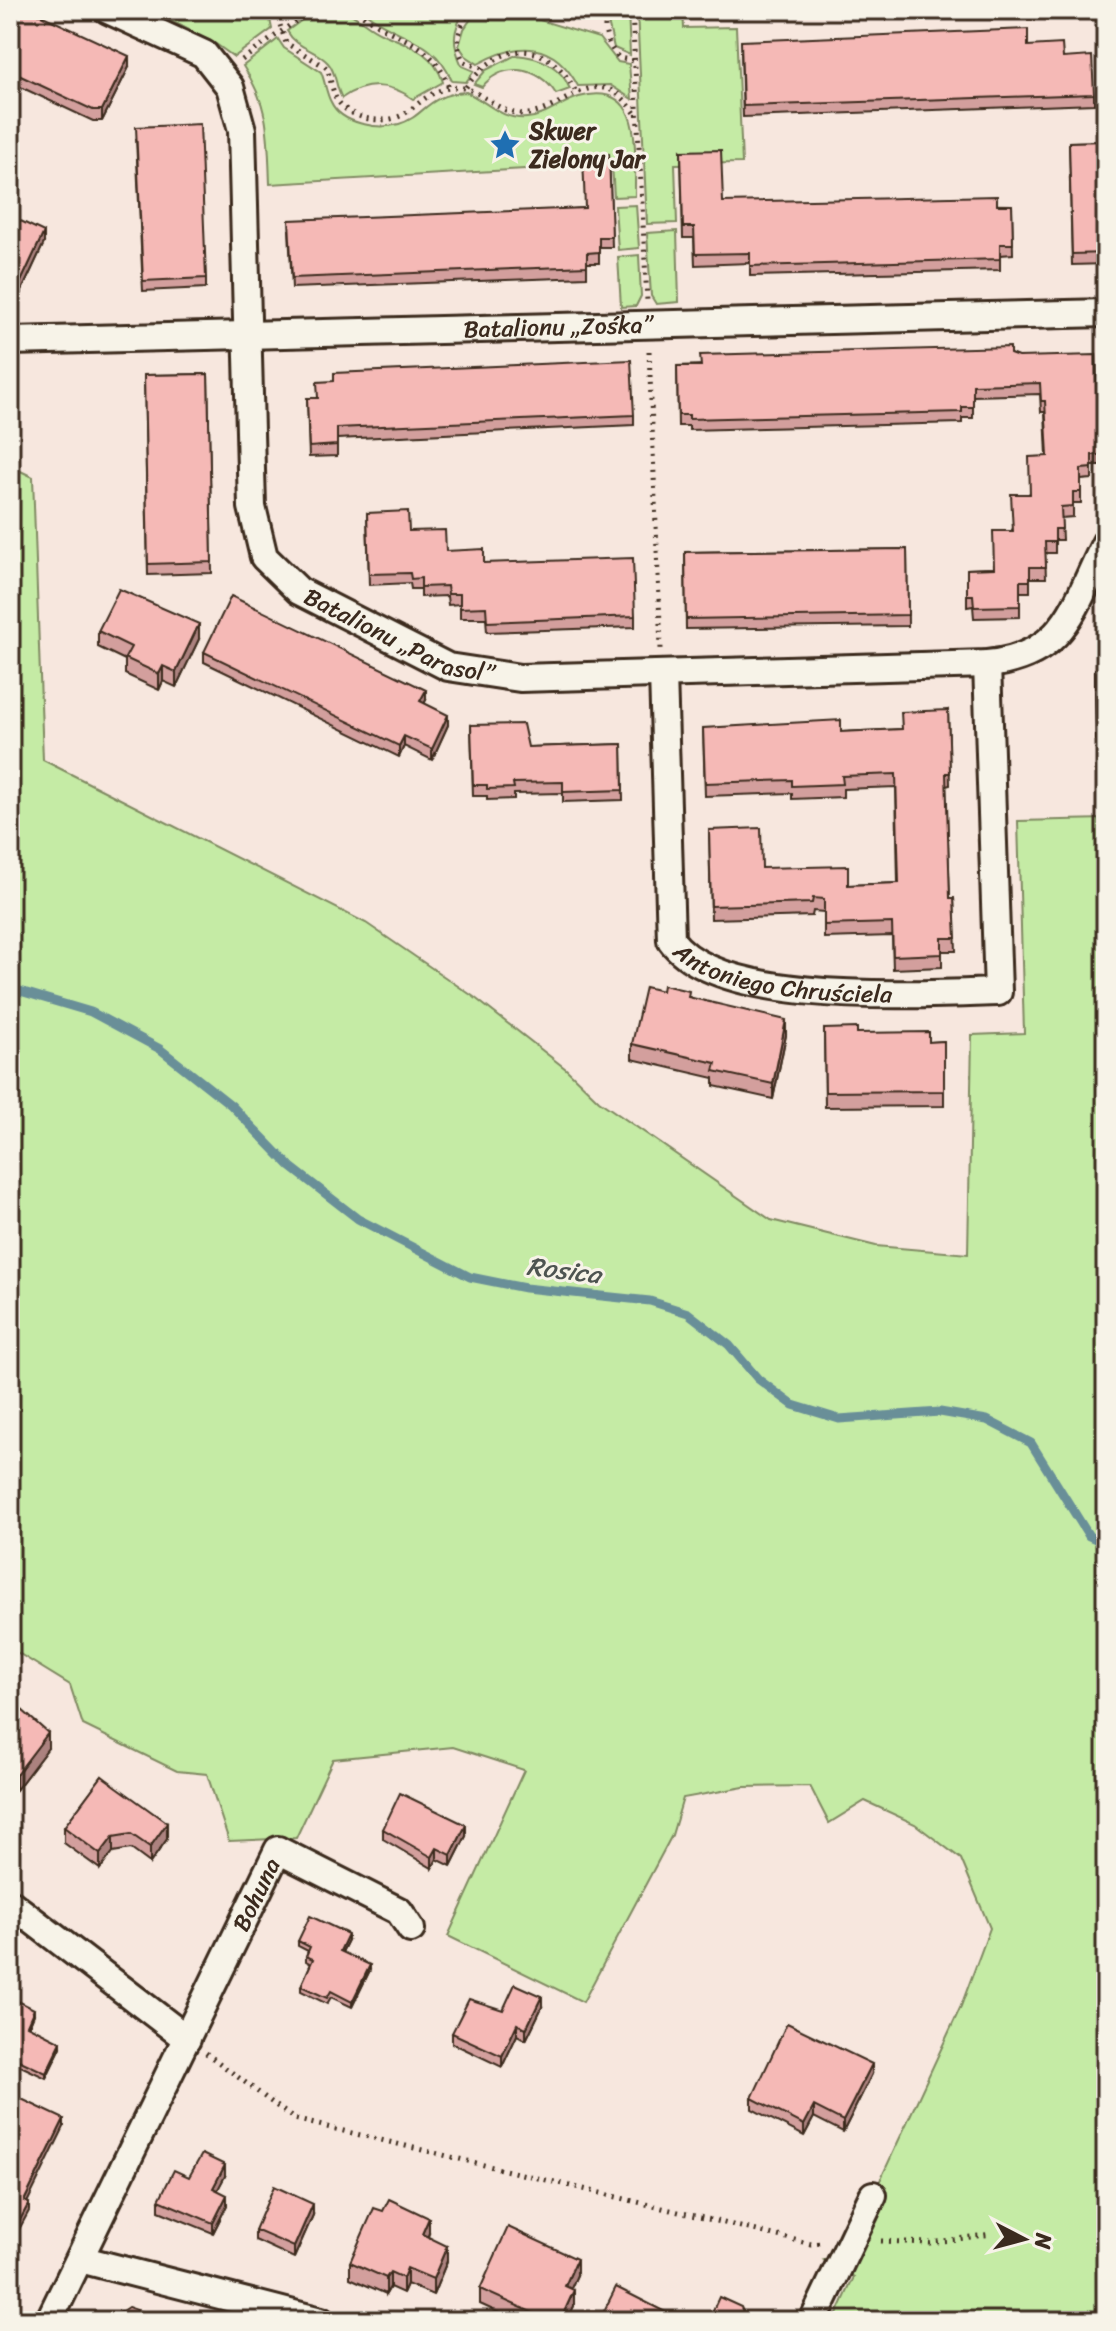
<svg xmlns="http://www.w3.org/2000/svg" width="1116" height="2331" viewBox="0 0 1116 2331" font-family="Sriracha,sans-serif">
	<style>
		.green { fill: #c5eba5; stroke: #808a62; stroke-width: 2 }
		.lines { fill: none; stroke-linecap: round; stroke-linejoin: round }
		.stream { stroke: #698f98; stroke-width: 9 }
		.street-casing { stroke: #3b2a1e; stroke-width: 32 }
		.path { stroke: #3b2a1e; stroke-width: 5; stroke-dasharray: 2 6; stroke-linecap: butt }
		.street { stroke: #f7f3e8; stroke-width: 26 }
		.wall { fill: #d39f9d; stroke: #3b2a1e; stroke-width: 2 }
		.shaded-wall { fill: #ac827f; stroke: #3b2a1e; stroke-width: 2 }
		.building { fill: #f5b9b6; stroke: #3b2a1e; stroke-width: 2 }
		.labels { text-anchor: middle; stroke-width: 6; stroke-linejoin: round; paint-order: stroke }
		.poi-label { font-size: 24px; font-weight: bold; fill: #3b2a1e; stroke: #f7f3e8; text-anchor: start }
		.street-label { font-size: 24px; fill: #3b2a1e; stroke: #f7f3e8 }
		.water-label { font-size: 26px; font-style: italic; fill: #4e5451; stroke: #f7f3e8 }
	</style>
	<rect width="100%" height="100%" fill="#f7e7de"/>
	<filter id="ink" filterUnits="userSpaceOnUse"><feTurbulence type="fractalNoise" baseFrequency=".0125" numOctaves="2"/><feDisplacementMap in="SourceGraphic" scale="16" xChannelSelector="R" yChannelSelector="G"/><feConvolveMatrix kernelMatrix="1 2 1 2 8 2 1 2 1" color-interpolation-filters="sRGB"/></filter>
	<g filter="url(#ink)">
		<!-- green -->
		<g class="green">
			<path d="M 173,10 L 268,10 L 272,29 L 234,57 L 216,44 L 170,20 Z"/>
			<path d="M 328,10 C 357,10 359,23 383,34 C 409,45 434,52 443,82 L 413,99 C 390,82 365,82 342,98 C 335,87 337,73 328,63 C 315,49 297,49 287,31 L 302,20 Z"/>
			<path d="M 362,10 L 465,10 C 452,31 452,44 462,66 L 474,71 L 466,82 L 452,81 C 433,35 395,39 362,10 Z"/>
			<path d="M 477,10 L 507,10 L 599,38 L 618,62 L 629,64 L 632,99 L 610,85 L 578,86 C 554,41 519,41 478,64 L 466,56 L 459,46 L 464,29 Z"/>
			<path d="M 610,10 L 628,10 L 630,55 L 614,48 L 608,22 Z"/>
			<path d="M 637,10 L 683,10 L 684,28 L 736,27 L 742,163 L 675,164 L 677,223 L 647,224 Z"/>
			<path d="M 278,39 L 284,48 L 321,72 C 325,81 326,93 331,102 C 341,124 378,130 399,124 C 426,116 425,95 466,92 C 488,102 501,120 527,118 C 546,117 561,102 579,97 C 646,79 634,154 635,196 L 614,197 L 612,164 L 270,184 C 268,136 270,107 243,66 Z"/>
			<path d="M 516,55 C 540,57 560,65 570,89 L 556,94 C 539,66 503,61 482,87 L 474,84 L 486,70 Z"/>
			<path d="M 636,205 L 639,248 L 618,250 L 615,206 Z"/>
			<path d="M 677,231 L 679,302 L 656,304 L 651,296 L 647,233 Z"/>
			<path d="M 639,255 L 641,296 L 636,306 L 621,307 L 618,257 Z"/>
			<path d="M 10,466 L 33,477 L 43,760 L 366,923 L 474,997 L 566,1069 L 599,1101 L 771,1220 L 876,1246 L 968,1254 L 972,1035 L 1024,1033 L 1018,821 L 1106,819 L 1106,2321 L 834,2321 L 854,2277 L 824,2260 L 846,2254 L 961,2006 L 990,1928 L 961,1859 L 915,1824 L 865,1801 L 829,1823 L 810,1786 L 744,1787 L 683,1798 L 672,1835 L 583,2002 L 448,1936 L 524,1770 L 453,1747 L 333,1759 L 296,1838 L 229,1841 L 207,1774 L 177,1771 L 83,1725 L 70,1685 L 10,1648 Z"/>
		</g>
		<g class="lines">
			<!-- stream -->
			<path class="stream" d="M 10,988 L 91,1012 L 160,1049 L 231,1105 L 291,1167 L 358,1219 L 470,1277 L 525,1288 L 650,1301 L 688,1313 L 729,1345 L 758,1379 L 793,1405 L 839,1419 L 940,1412 L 987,1420 L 1031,1443 L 1089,1536 L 1106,1544"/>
			<defs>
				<g id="street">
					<path id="s1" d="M 108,10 L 204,54 L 230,87 L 242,130 L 252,507 L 264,557 L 299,591 L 448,667 L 520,678 L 987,664 C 1067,656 1074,605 1106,542"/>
					<path id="s2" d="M 10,341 L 1106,313"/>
					<path id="s3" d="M 663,674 L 671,940 C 719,1007 920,994 998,992 L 987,664"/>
					<path d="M 10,1903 L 187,2039"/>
					<path d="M 80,2259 L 321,2321"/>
					<path id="s4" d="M 49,2321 L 278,1850 L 399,1911 L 411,1929"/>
					<path d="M 813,2321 L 873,2195"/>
				</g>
			</defs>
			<!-- street casing -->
			<use href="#street" class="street-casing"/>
			<!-- path -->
			<g class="path">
				<path d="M 275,10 L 286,43 L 327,68 C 330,78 332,89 336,98 C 348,120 387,127 407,112 C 421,102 431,91 449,88 C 481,82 495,117 528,114 C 567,110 597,57 635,113"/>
				<path d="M 357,10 C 391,42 432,36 449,88"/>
				<path d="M 470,10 C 459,29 453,42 464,62 L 481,68"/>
				<path d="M 557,10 L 604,23"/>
				<path d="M 607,10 C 602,29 606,43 619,58 L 634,61"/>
				<path d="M 632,10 L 647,301"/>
				<path d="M 242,60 L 300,18 L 318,10"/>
				<path d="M 466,87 C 501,40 547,37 576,92"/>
				<path d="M 649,351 L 661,649"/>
				<path d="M 206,2053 L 294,2119 L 811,2244 L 823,2243"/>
				<path d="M 881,2241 L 930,2243 L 991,2234"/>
			</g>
			<!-- street -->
			<use href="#street" class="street"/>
		</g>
		<!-- wall -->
		<g class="wall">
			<path d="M 10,10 L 129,67 L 102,121 L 93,121 L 10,82 Z"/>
			<path d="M 1028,46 L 1063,58 L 1094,94 L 1094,104 L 743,117 L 741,52 Z"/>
			<path d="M 136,138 L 206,278 L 206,288 L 143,291 Z"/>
			<path d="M 1106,141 L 1106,264 L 1072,265 L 1069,142 Z"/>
			<path d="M 681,151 L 723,202 L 1012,205 L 1013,254 L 1000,255 L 1000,270 L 750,276 L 750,263 L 695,265 L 694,238 L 683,238 Z"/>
			<path d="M 609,154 L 612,247 L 599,247 L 599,263 L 587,263 L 587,277 L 292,288 L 289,230 L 585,208 Z"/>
			<path d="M 10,216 L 44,243 L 17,301 L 10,298 Z"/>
			<path d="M 1010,354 L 1097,393 L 1106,393 L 1106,446 L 1100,447 L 1100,466 L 1092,466 L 1092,479 L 1081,480 L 1081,503 L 1073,503 L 1073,517 L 1061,518 L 1062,540 L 1055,540 L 1055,553 L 1045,553 L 1046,578 L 1030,578 L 1030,592 L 1020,592 L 1020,617 L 974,618 L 973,606 L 967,607 L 967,569 L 994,568 L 1047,456 L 1045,412 L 1041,412 L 1040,394 L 973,396 L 973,418 L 962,418 L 962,423 L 689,430 L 689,426 L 678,426 L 677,366 Z"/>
			<path d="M 208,374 L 212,573 L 148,575 L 144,375 Z"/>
			<path d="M 307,398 L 634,415 L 634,425 L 337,439 L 337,456 L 309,457 Z"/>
			<path d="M 367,513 L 409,531 L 446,551 L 484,563 L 635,616 L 635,627 L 487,632 L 486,618 L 460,618 L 460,604 L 448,605 L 447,596 L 421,597 L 421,589 L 411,589 L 410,583 L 369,585 Z"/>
			<path d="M 907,549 L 908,626 L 686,629 L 685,552 Z"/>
			<path d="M 98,631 L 199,639 L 176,687 L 163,681 L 159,690 L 125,674 L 125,660 L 98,647 Z"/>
			<path d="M 204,652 L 426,700 L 424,703 L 448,725 L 432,760 L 404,746 L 399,757 L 204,662 Z"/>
			<path d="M 1106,652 L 1106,739 L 1096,740 L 1095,669 L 1102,669 Z"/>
			<path d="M 948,710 L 950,785 L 946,786 L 950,898 L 954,898 L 956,951 L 942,951 L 942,967 L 893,969 L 892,936 L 824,938 L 824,912 L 813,911 L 812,916 L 711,919 L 709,830 L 762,868 L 848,885 L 898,883 L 896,787 L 843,789 L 843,797 L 792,799 L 792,793 L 705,796 L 703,728 L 841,732 L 902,729 Z"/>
			<path d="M 471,725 L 528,747 L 622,744 L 623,800 L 563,802 L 563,793 L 514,794 L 514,799 L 487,800 L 487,796 L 473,796 Z"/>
			<path d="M 689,997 L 786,1035 L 773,1099 L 714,1086 L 714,1078 L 632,1059 L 632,1044 Z"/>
			<path d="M 824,1029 L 929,1042 L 944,1041 L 944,1106 L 825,1107 Z"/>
			<path d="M 10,1686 L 19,1707 L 48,1748 L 16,1790 L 10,1786 Z"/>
			<path d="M 102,1776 L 167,1839 L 150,1863 L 131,1849 L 113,1852 L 100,1869 L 64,1843 L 64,1827 Z"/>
			<path d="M 383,1829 L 466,1836 L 451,1866 L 437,1859 L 432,1868 L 383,1839 Z"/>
			<path d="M 348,1940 L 342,1952 L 370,1970 L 352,2007 L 331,1997 L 327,2004 L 301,1991 L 301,1986 L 311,1964 L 306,1961 L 306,1956 L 308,1951 L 298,1946 L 298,1941 Z"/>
			<path d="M 10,1997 L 34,2014 L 29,2026 L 61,2047 L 46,2078 L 10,2061 Z"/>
			<path d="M 542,2007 L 526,2040 L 517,2035 L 502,2067 L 452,2043 L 452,2033 L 503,2010 Z"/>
			<path d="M 872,2074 L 843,2132 L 814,2117 L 804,2136 L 752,2109 L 752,2098 Z"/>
			<path d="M 225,2176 L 217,2190 L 227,2205 L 213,2233 L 159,2211 L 159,2200 L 189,2177 Z"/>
			<path d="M 313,2215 L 294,2258 L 255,2240 L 255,2230 Z"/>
			<path d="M 429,2233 L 428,2237 L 447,2261 L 433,2295 L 407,2284 L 403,2293 L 390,2287 L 386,2294 L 350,2278 L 350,2262 Z"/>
			<path d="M 577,2275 L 570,2289 L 574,2306 L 567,2321 L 517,2321 L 480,2304 L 480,2289 Z"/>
		</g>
		<!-- shaded-wall -->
		<g class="shaded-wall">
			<path d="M 129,56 L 129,67 L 102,121 L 102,110 Z"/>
			<path d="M 44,232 L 44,243 L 17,301 L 17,290 Z"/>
			<path d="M 199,624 L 199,639 L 176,687 L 176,672 Z"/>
			<path d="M 163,666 L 163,681 L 159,690 L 159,674 Z"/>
			<path d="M 426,690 L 426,700 L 420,712 L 420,701 Z"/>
			<path d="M 448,715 L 448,725 L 432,760 L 432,749 Z"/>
			<path d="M 404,736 L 404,746 L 399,757 L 399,746 Z"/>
			<path d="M 786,1020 L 786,1035 L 773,1099 L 773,1084 Z"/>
			<path d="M 19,1692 L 19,1708 L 12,1701 Z"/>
			<path d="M 48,1733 L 48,1748 L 16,1790 L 16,1775 Z"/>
			<path d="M 167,1823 L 167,1839 L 150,1863 L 150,1847 Z"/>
			<path d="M 466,1825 L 466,1836 L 451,1866 L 451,1855 Z"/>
			<path d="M 113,1837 L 113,1852 L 100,1869 L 100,1854 Z"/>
			<path d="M 437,1848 L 437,1859 L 432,1868 L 432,1857 Z"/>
			<path d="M 348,1934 L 348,1940 L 340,1956 L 340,1951 Z"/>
			<path d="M 370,1965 L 370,1970 L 352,2007 L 352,2002 Z"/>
			<path d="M 542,1996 L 542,2007 L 526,2040 L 526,2029 Z"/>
			<path d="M 34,2009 L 34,2014 L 27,2031 L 27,2025 Z"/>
			<path d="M 517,2024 L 517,2035 L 502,2067 L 502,2056 Z"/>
			<path d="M 61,2042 L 61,2047 L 46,2078 L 46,2073 Z"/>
			<path d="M 872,2064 L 872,2074 L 843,2132 L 843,2121 Z"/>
			<path d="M 814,2106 L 814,2117 L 804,2136 L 804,2125 Z"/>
			<path d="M 64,2119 L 64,2127 L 24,2209 L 24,2201 Z"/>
			<path d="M 225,2165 L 225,2176 L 213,2199 L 213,2188 Z"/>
			<path d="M 227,2195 L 227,2205 L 213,2233 L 213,2223 Z"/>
			<path d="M 29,2203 L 29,2211 L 10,2246 L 10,2238 Z"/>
			<path d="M 313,2204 L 313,2215 L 294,2258 L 294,2247 Z"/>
			<path d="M 429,2218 L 429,2233 L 422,2250 L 422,2234 Z"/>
			<path d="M 447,2246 L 447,2261 L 433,2295 L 433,2279 Z"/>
			<path d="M 577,2259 L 577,2275 L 565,2302 L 565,2286 Z"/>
			<path d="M 407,2268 L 407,2284 L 403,2293 L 403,2278 Z"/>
			<path d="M 390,2272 L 390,2287 L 386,2294 L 386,2278 Z"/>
			<path d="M 574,2290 L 574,2306 L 567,2321 L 560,2321 Z"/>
		</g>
		<!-- building -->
		<g class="building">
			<path d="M 10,10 L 30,10 L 129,56 L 102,110 L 93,110 L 10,71 Z"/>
			<path d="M 1028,29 L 1028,46 L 1062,44 L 1063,58 L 1092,56 L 1094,94 L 743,106 L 741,41 Z"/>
			<path d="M 200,124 L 206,278 L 143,281 L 136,127 Z"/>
			<path d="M 1106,141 L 1106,253 L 1072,254 L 1069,142 Z"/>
			<path d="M 721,150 L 723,202 L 997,196 L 997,205 L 1012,205 L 1013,244 L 1000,244 L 1000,259 L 750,266 L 750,253 L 695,254 L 694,227 L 683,227 L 681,151 Z"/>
			<path d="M 609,154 L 612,237 L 599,237 L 599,252 L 587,253 L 587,266 L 292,278 L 289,220 L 585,208 L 583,156 Z"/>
			<path d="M 10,216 L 44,232 L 17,290 L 10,287 Z"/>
			<path d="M 1010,347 L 1010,354 L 1018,357 L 1096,355 L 1097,393 L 1106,393 L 1106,435 L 1099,435 L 1100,455 L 1092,455 L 1092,468 L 1081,469 L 1081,492 L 1073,492 L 1073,506 L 1061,507 L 1062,529 L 1055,529 L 1055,542 L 1045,542 L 1046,567 L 1030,567 L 1030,581 L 1020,581 L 1020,606 L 974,607 L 973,595 L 967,595 L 967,569 L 994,568 L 993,531 L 1013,531 L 1011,494 L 1030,494 L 1029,457 L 1048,456 L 1045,401 L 1041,401 L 1040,383 L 973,385 L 973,407 L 962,407 L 962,412 L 689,419 L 689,415 L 678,415 L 677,366 L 701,366 L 700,355 Z"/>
			<path d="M 631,360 L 634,415 L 337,428 L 337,445 L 309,447 L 307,398 L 318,398 L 317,382 L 334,381 L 334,373 Z"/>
			<path d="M 208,374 L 212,562 L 148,564 L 144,375 Z"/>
			<path d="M 408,511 L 409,531 L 445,530 L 446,551 L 484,549 L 484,563 L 633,558 L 635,616 L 487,622 L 486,607 L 460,608 L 460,594 L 448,594 L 447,586 L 421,587 L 421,578 L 411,579 L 410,573 L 369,574 L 367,513 Z"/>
			<path d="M 907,549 L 908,615 L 686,619 L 685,552 Z"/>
			<path d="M 119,589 L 199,624 L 176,672 L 163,666 L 159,674 L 125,658 L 131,647 L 98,631 Z"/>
			<path d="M 231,596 L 426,690 L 420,701 L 448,715 L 432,749 L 404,736 L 399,746 L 204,652 Z"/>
			<path d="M 1102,652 L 1106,652 L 1106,727 L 1096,728 L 1095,669 L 1102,669 Z"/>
			<path d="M 948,710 L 950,773 L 946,773 L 950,898 L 954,898 L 956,938 L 942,938 L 942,954 L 893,956 L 892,923 L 824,925 L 824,899 L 813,898 L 812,903 L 711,906 L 709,830 L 761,828 L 762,868 L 848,866 L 848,885 L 899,883 L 896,774 L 842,776 L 843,784 L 792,786 L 792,780 L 705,783 L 703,728 L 841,720 L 841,732 L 902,729 L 901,712 Z"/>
			<path d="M 523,724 L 528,747 L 622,744 L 623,790 L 563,792 L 563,782 L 513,783 L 514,788 L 487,789 L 487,785 L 473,785 L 471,725 Z"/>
			<path d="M 663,985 L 689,991 L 688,997 L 786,1020 L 773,1084 L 714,1071 L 716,1063 L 632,1044 L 645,987 L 662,991 Z"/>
			<path d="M 857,1028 L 857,1033 L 929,1032 L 929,1042 L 944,1041 L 944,1091 L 825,1092 L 824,1029 Z"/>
			<path d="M 10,1686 L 19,1692 L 12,1701 L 48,1733 L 16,1775 L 10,1770 Z"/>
			<path d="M 102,1776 L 167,1823 L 150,1847 L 131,1834 L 113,1837 L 100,1854 L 64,1827 Z"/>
			<path d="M 400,1793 L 466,1825 L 451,1855 L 437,1848 L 432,1857 L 383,1829 Z"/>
			<path d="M 310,1916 L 348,1934 L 340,1951 L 370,1965 L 352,2002 L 331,1991 L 327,1998 L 301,1986 L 313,1959 L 306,1956 L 310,1947 L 298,1941 Z"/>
			<path d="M 515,1984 L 542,1996 L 526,2029 L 517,2024 L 502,2056 L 452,2033 L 469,1999 L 503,2010 Z"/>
			<path d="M 10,1997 L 34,2009 L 27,2025 L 61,2042 L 46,2073 L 10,2056 Z"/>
			<path d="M 787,2023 L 872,2064 L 843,2121 L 814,2106 L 804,2125 L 752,2098 Z"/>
			<path d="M 15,2096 L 64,2119 L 24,2201 L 29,2203 L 10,2238 L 10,2121 L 11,2119 L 10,2118 L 10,2105 Z"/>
			<path d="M 202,2154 L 225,2165 L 213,2188 L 227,2195 L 213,2223 L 159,2200 L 174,2170 L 189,2177 Z"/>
			<path d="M 274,2186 L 313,2204 L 294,2247 L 255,2230 Z"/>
			<path d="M 389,2199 L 429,2218 L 422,2234 L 447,2246 L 433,2279 L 407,2268 L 403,2278 L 390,2272 L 386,2278 L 350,2262 L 374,2208 L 383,2211 Z"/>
			<path d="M 508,2227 L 577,2259 L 565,2286 L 574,2290 L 560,2321 L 551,2321 L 480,2289 Z"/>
			<path d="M 616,2287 L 673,2316 L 670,2321 L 599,2321 Z"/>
			<path d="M 719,2297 L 741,2307 L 746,2319 L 750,2321 L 708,2321 Z"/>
			<path d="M 128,2307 L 167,2321 L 107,2321 Z"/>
		</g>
	</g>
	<!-- icons -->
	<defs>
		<symbol id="sight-bare" viewBox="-9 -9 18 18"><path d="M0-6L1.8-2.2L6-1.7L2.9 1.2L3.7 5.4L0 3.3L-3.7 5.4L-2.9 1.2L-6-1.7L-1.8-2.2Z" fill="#1f6fb2" stroke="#f7f3e8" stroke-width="2.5" paint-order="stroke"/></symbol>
	</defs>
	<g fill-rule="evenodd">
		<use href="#sight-bare" x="483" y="123" width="44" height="44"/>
	</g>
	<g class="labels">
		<!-- poi labels -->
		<g class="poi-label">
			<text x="529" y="139">Skwer<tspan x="529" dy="28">Zielony Jar</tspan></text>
		</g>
		<!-- street labels -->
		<g class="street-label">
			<text dy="8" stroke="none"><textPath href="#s2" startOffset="548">Batalionu „Zośka”</textPath></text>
			<text dy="8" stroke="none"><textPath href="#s1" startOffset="780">Batalionu „Parasol”</textPath></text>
			<text dy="8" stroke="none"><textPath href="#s3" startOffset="388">Antoniego Chruściela</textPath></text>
			<text dy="8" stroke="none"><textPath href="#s4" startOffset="474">Bohuna</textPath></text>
		</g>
		<!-- water labels -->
		<g class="water-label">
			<text transform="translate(564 1270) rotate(7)" y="9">Rosica</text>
		</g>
	</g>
	<!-- margin -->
	<rect width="1116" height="2331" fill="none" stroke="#f7f3e8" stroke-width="40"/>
	<rect x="20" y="20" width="1076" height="2291" fill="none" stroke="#3b2a1e" stroke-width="3" filter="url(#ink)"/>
	<!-- north arrow -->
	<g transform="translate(1024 2239) rotate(96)" stroke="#f7f3e8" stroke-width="6" paint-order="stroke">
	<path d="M0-6L14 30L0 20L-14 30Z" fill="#3b2a1e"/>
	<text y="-12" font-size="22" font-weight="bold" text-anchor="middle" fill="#3b2a1e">N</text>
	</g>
</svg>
